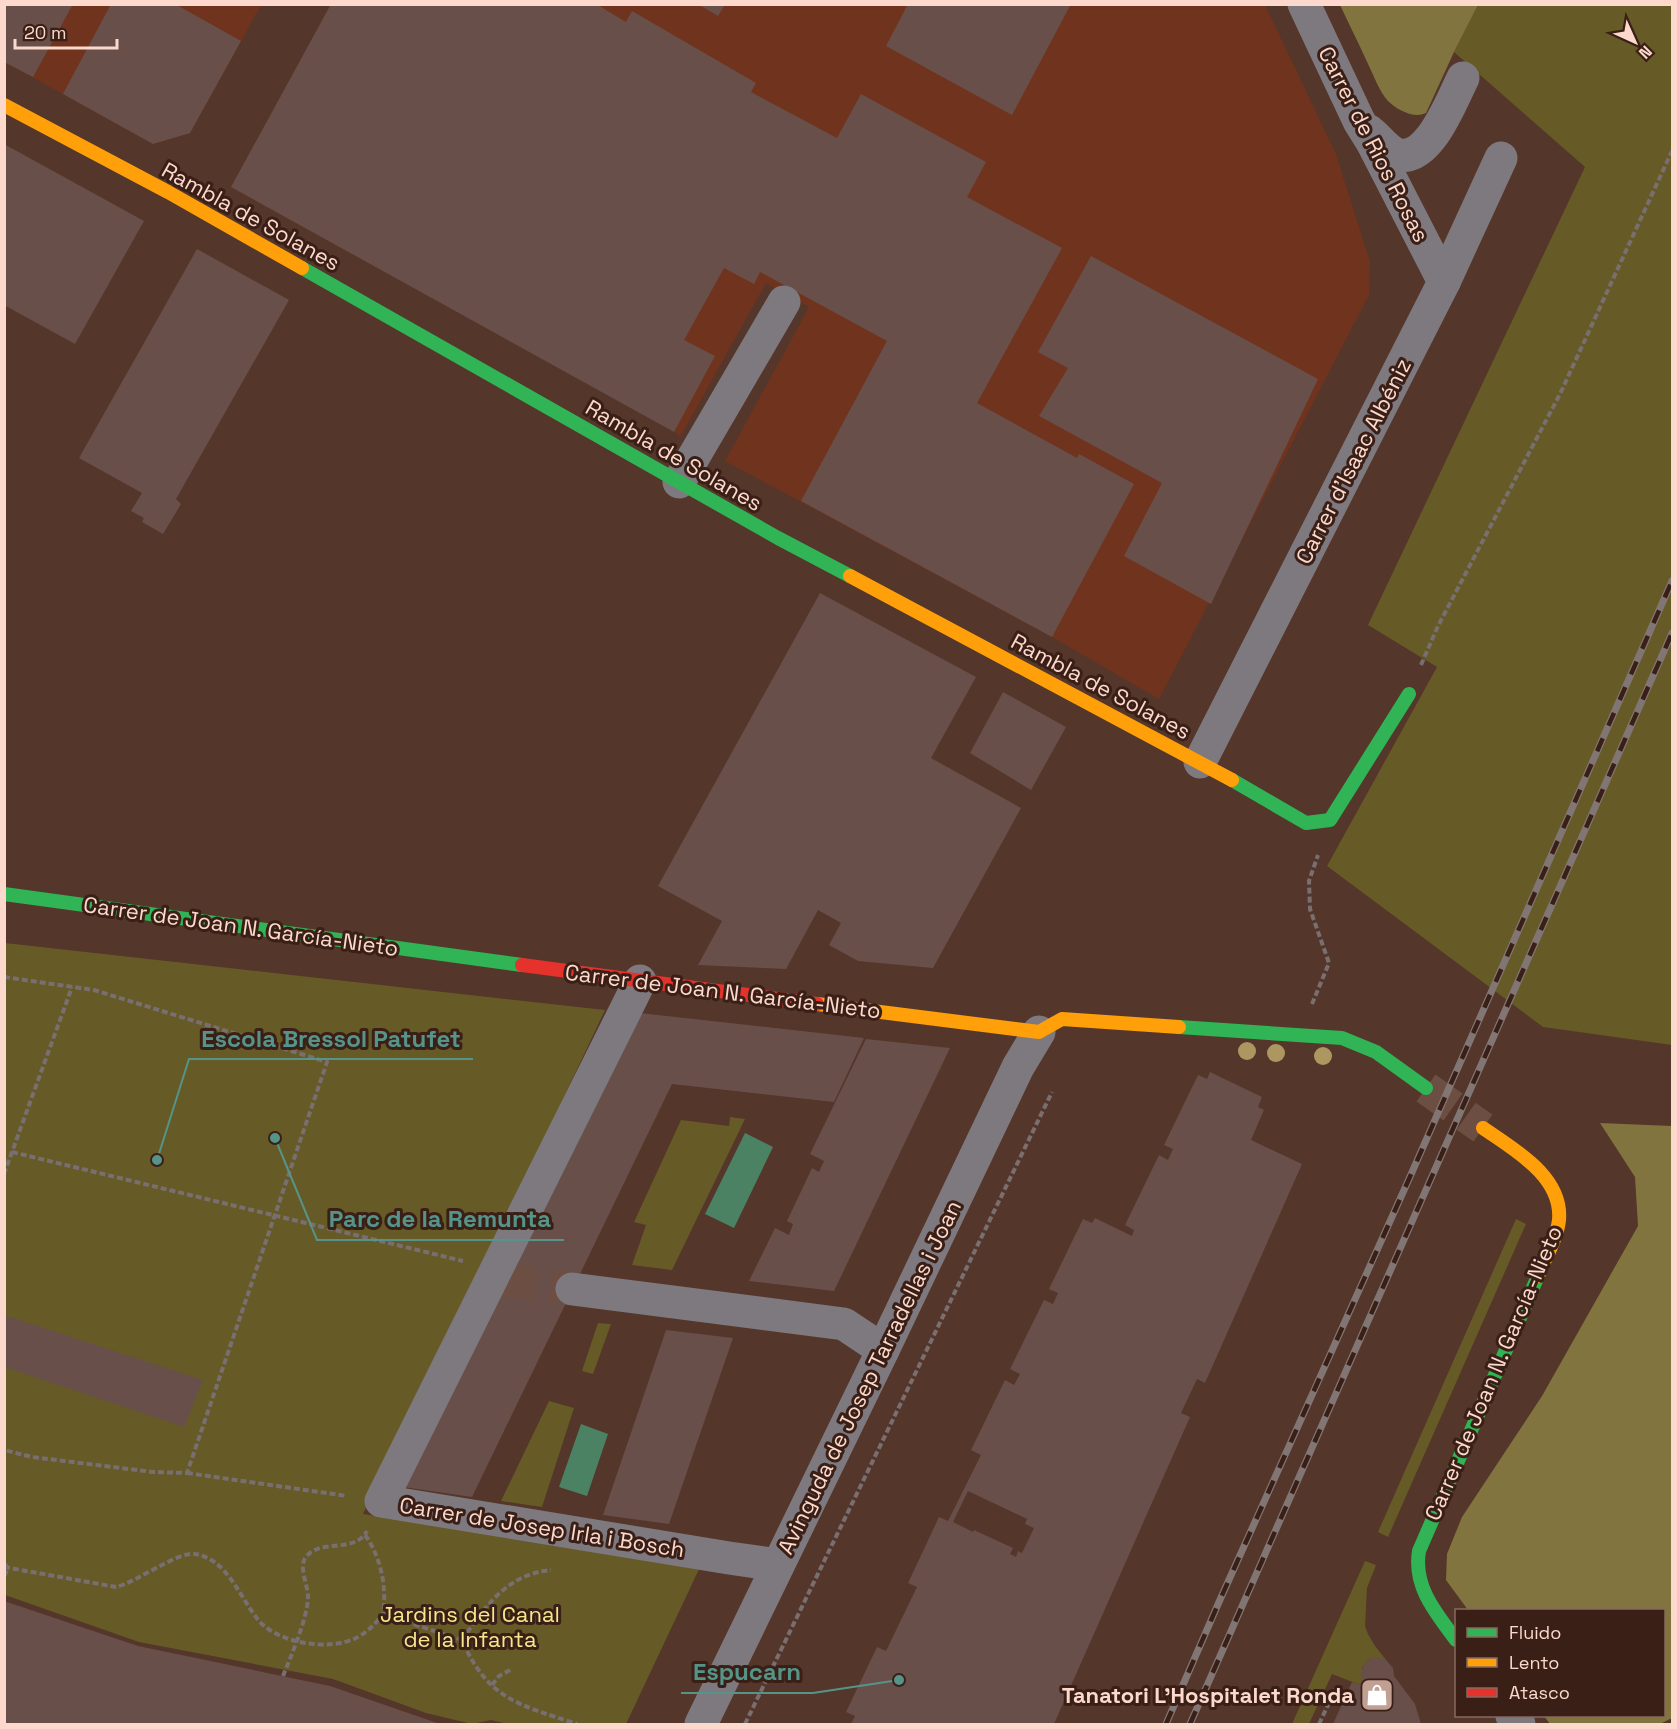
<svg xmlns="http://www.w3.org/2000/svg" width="1677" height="1729" viewBox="0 0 1677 1729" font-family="'Space Grotesk',sans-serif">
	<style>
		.built { fill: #70341e }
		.green { fill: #665a27 }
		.forest { fill: #81743e }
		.water { fill: #4c8264 }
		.building { fill: #694f49; fill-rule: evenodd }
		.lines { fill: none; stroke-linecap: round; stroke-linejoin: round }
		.street-tunnel { stroke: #6d4e42; stroke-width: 33; stroke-dasharray: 33 16; stroke-linecap: butt }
		.secondary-tunnel { stroke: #6d4e42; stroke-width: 33; stroke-dasharray: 33 16; stroke-linecap: butt }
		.path { stroke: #796f70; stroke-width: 4; stroke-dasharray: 6 3; stroke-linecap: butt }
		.street { stroke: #7e797f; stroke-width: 33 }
		.fast { stroke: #30b455; stroke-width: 14 }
		.slow { stroke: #ff9f0a; stroke-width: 14 }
		.jam { stroke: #e5322d; stroke-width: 14 }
		.rail-casing { stroke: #827675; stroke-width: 7 }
		.rail { stroke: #391f16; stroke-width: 4.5; stroke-dasharray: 14; stroke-linecap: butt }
		.tree { fill: #ad9760 }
		.labels { text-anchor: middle; stroke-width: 6; stroke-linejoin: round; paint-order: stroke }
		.street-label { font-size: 22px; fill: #fcd9cc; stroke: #391f16 }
		.park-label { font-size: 22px; fill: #f5e78c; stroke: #391f16 }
		.poi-label { font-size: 22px; font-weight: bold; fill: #fcd9cc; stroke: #391f16; text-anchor: end }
		.leader { fill: none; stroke: #56948a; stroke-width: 2 }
		.callout-dot { fill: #56948a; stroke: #391f16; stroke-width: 2 }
		.callout-label { font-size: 24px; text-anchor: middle; font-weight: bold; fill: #56948a; stroke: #391f16; stroke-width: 6; stroke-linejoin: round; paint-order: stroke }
	</style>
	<rect width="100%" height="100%" fill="#54362a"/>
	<!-- built -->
	<g class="built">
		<path d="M 5,5 L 261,5 L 190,133 L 153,144 L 5,62 Z"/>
		<path d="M 331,5 L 1265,5 L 1336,154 L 1370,262 L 1369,295 L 1159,699 L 1052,637 L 725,461 L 809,307 L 766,283 L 680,437 L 674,431 L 231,187 Z"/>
	</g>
	<!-- green -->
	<g class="green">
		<path d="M 1478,5 L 1672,5 L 1672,1045 L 1543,1027 L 1327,866 L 1437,667 L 1368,625 L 1585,167 L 1454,52 Z"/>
		<path d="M 5,943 L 605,1010 L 484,1266 L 363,1514 L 701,1565 L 626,1724 L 508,1724 L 491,1720 L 472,1724 L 426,1713 L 333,1679 L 139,1642 L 5,1595 Z"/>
		<path d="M 730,1117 L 745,1119 L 672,1270 L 632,1265 L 646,1225 L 634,1222 L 681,1120 L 729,1126 Z"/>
		<path d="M 1516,1219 L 1526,1224 L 1388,1537 L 1378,1532 Z"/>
		<path d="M 598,1323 L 611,1324 L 593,1374 L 582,1371 Z"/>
		<path d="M 549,1401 L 574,1408 L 542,1507 L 501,1501 Z"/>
		<path d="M 1365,1561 L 1376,1565 L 1367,1588 L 1365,1626 L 1368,1634 L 1375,1646 L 1387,1661 C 1377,1655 1367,1658 1362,1668 L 1362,1680 L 1360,1685 L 1332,1674 L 1309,1724 L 1292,1724 Z"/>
	</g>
	<!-- forest -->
	<g class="forest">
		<path d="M 1340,5 L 1478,5 L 1454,52 L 1426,113 C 1414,119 1397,110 1388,101 C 1379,91 1374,76 1368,64 C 1359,44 1349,24 1340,5 Z"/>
		<path d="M 1600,1123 L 1672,1126 L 1672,1718 L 1660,1724 L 1550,1724 L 1544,1716 L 1664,1716 L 1664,1610 L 1468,1610 L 1446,1580 L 1447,1554 L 1462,1517 L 1542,1396 L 1638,1226 L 1635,1177 Z"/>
	</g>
	<!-- water -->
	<g class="water">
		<path d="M 745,1133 L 773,1147 L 734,1228 L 705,1214 Z"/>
		<path d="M 581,1424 L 608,1434 L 587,1496 L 559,1487 Z"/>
	</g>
	<!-- building -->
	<g class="building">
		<path d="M 4,4 L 73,4 L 33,77 L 4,62 Z"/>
		<path d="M 111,4 L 175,4 L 241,41 L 190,133 L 153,144 L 63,94 Z"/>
		<path d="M 331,4 L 596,4 L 626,22 L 632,11 L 756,83 L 751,92 L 837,138 L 861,94 L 986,162 L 967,197 L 1062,248 L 977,403 L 1077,458 L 1079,454 L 1134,484 L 1052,637 L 801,501 L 887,341 L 760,272 L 754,284 L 724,268 L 684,340 L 715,356 L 674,432 L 231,187 Z"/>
		<path d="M 698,4 L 725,4 L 718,16 Z"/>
		<path d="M 908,4 L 1071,4 L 1012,115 L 886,46 Z"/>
		<path d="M 4,144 L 144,221 L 75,344 L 4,305 Z"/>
		<path d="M 197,249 L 289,300 L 176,499 L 181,504 L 163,534 L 142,522 L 144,518 L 131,511 L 142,493 L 79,458 Z"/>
		<path d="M 1091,256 L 1318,379 L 1211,604 L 1124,556 L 1162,483 L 1039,416 L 1068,368 L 1038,352 Z"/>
		<path d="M 820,593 L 976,677 L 931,758 L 1021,808 L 933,968 L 858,961 L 829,945 L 841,923 L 818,910 L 786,969 L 698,965 L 722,921 L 658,886 Z"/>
		<path d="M 1003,692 L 1066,727 L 1031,790 L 970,753 Z"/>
		<path d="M 631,1012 L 864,1038 L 834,1102 L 672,1084 L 472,1497 L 403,1487 Z"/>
		<path d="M 866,1039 L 950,1048 L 834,1291 L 749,1281 L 775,1228 L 789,1235 L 793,1224 L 787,1221 L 812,1168 L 819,1172 L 824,1161 L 810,1154 Z"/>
		<path d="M 1210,1072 L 1262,1097 L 1258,1107 L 1264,1110 L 1251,1140 L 1302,1164 L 1205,1383 L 1197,1379 L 1181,1413 L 1190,1417 L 1054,1724 L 851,1724 L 855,1716 L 846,1712 L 877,1647 L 886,1651 L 917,1587 L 908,1583 L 939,1517 L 948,1521 L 981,1455 L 971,1450 L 1005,1380 L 1014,1385 L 1020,1374 L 1010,1369 L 1044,1300 L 1053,1304 L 1058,1293 L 1049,1289 L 1083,1219 L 1092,1223 L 1095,1218 L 1132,1236 L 1134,1230 L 1125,1225 L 1159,1155 L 1168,1160 L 1173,1149 L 1164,1145 L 1198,1075 L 1207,1079 ZM 968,1491 L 1027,1519 L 1025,1524 L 1034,1528 L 1022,1553 L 1018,1551 L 1016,1557 L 1010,1554 L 1013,1548 L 974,1530 L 973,1532 L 953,1522 Z"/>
		<path d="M 4,1315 L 203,1380 L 184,1427 L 4,1367 Z"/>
		<path d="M 666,1330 L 733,1338 L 669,1524 L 603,1515 Z"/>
		<path d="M 4,1601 L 138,1646 L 330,1686 L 440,1724 L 4,1724 Z"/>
		<path d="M 1379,1657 L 1387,1661 L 1393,1668 L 1394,1676 L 1415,1704 L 1421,1724 L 1333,1724 L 1352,1682 L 1360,1685 L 1362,1680 L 1361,1672 L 1364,1664 L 1372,1658 Z"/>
	</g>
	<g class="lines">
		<!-- street-tunnel -->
		<path class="street-tunnel" d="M 503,1279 L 572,1289"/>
		<!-- secondary-tunnel -->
		<path class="secondary-tunnel" d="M 1426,1088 L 1483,1128"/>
		<!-- path -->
		<g class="path">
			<path d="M 1421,665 L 1438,626 L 1560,394 L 1672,151"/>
			<path d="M 4,977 L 94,990 L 327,1062 L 187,1473 L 153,1472 L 32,1457 L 4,1450"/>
			<path d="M 1312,1004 L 1329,963 L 1310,909 L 1309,881 L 1318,855"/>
			<path d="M 12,1152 L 463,1261"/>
			<path d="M 4,1174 L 72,987"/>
			<path d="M 187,1473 L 347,1496"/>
			<path d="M 365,1535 C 381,1557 387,1587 383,1614"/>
			<path d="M 4,1563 L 8,1568 L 4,1577"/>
			<path d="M 4,1567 L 116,1587 C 137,1582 178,1551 195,1554 C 228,1559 240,1599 260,1622 C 281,1644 329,1651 356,1638 C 368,1632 375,1624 383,1614 L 462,1640 C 488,1700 520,1705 577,1724"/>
			<path d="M 462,1640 C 485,1607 507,1574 551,1570"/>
			<path d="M 283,1676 C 291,1656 308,1617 308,1597 C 308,1585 298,1566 306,1557 C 320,1538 355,1554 367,1531"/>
			<path d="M 492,1685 L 499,1676 L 512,1669"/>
			<path d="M 745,1724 L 1052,1092"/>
			<path d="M 1319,1724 L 1337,1686"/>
		</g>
		<!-- street -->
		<g class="street">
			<path d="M 1304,4 L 1359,121 L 1372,142 L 1444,282"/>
			<path d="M 1369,131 C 1377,137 1385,148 1394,153 C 1427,169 1452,99 1463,78"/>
			<path d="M 679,482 L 784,302"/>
			<path d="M 1200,762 L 1444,282 L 1501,158"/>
			<path d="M 640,981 L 381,1501 L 729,1558 L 778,1565"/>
			<path d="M 572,1289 L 844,1324 L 883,1350"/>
			<path d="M 1512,1716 L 1519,1724"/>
			<path d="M 701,1724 L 883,1350 L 1018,1067 L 1039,1032"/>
		</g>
		<!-- fast -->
		<g class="fast">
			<path d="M 302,268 L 778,538 L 850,576"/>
			<path d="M 1232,780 L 1306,823 L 1330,820 L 1409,694"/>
			<path d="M 4,894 L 522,965"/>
			<path d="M 1179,1027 L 1342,1038 L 1376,1052 L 1426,1088"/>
			<path d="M 1456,1640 C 1436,1613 1413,1587 1419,1551 L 1538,1276"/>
		</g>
		<!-- slow -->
		<g class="slow">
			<path d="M 4,105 L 168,192 L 302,268"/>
			<path d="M 850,576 L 1232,780"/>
			<path d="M 817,1004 L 1039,1032 L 1062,1019 L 1179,1027"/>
			<path d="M 1483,1128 C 1513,1149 1563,1176 1559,1220 C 1557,1239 1545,1258 1538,1276"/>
		</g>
		<!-- jam -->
		<path class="jam" d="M 522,965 L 817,1004"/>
		<defs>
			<g id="rail">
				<path d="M 1166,1724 L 1219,1602 L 1409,1179 L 1672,581"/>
				<path d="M 1190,1724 L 1672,633"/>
			</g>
		</defs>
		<!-- rail casing -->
		<use href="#rail" class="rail-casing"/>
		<!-- rail -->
		<use href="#rail" class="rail"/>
	</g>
	<!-- trees -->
	<g class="tree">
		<circle cx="1247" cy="1051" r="9"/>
		<circle cx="1276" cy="1053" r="9"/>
		<circle cx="1323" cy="1056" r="9"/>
	</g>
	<!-- icons -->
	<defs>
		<symbol id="shop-square" viewBox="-11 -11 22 22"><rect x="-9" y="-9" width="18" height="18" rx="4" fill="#c1a093" stroke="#391f16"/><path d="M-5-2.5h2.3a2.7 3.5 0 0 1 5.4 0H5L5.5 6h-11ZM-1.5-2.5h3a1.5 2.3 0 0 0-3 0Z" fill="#fff"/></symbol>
	</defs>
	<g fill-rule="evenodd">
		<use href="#shop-square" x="1358" y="1676" width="38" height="38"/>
	</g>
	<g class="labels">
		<!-- street labels -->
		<g class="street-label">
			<text transform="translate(1374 144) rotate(63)" y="8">Carrer de Rios Rosas</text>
			<text transform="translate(251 216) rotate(29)" y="8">Rambla de Solanes</text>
			<text transform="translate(674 455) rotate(30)" y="8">Rambla de Solanes</text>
			<text transform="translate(1353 461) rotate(-63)" y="8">Carrer d'Isaac Albéniz</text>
			<text transform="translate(1101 686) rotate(28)" y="8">Rambla de Solanes</text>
			<text transform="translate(241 926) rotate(8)" y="8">Carrer de Joan N. García-Nieto</text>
			<text transform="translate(723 991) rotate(7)" y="8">Carrer de Joan N. García-Nieto</text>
			<text transform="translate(1493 1373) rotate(-67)" y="8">Carrer de Joan N. García-Nieto</text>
			<text transform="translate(869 1377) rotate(-64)" y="8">Avinguda de Josep Tarradellas i Joan</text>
			<text transform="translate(542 1527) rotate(9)" y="8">Carrer de Josep Irla i Bosch</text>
		</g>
		<!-- park labels -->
		<g class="park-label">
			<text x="470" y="1622">Jardins del Canal<tspan x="470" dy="25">de la Infanta</tspan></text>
		</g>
		<!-- poi labels -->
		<g class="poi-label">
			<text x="1354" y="1703">Tanatori L'Hospitalet Ronda</text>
		</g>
	</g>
	<!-- callouts -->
	<path class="leader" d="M157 1160L189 1059H473M275 1138L317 1240H564M899 1680L813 1693H681"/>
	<g class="callout-dot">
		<circle cx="157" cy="1160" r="6"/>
		<circle cx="275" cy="1138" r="6"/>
		<circle cx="899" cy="1680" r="6"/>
	</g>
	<g class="callout-label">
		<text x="331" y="1047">Escola Bressol Patufet</text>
		<text x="440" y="1227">Parc de la Remunta</text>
		<text x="747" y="1680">Espucarn</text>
	</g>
	<!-- border -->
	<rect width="1677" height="1729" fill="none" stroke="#fcd9cc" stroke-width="12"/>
	<!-- legend -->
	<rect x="1455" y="1609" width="210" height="108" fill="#391f16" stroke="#87695f" stroke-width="1.5"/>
	<rect x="1467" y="1628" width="30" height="9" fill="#30b455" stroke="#87695f" stroke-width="1.5"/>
	<text x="1509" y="1639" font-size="18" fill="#fcd9cc">Fluido</text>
	<rect x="1467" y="1658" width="30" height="9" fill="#ff9f0a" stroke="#87695f" stroke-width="1.5"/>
	<text x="1509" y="1669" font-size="18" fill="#fcd9cc">Lento</text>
	<rect x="1467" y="1688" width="30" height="9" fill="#e5322d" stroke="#87695f" stroke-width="1.5"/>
	<text x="1509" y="1699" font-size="18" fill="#fcd9cc">Atasco</text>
	<!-- north arrow -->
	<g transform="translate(1635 42) rotate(135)" stroke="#391f16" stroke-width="4.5" paint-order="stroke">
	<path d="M0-4.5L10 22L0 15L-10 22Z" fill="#fcd9cc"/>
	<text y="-9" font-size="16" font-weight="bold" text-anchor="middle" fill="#fcd9cc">N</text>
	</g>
	<!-- scale -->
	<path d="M15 39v9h102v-9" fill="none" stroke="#fcd9cc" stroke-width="3"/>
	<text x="24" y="39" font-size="18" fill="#fcd9cc" stroke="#391f16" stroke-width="4.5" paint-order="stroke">20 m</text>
</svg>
